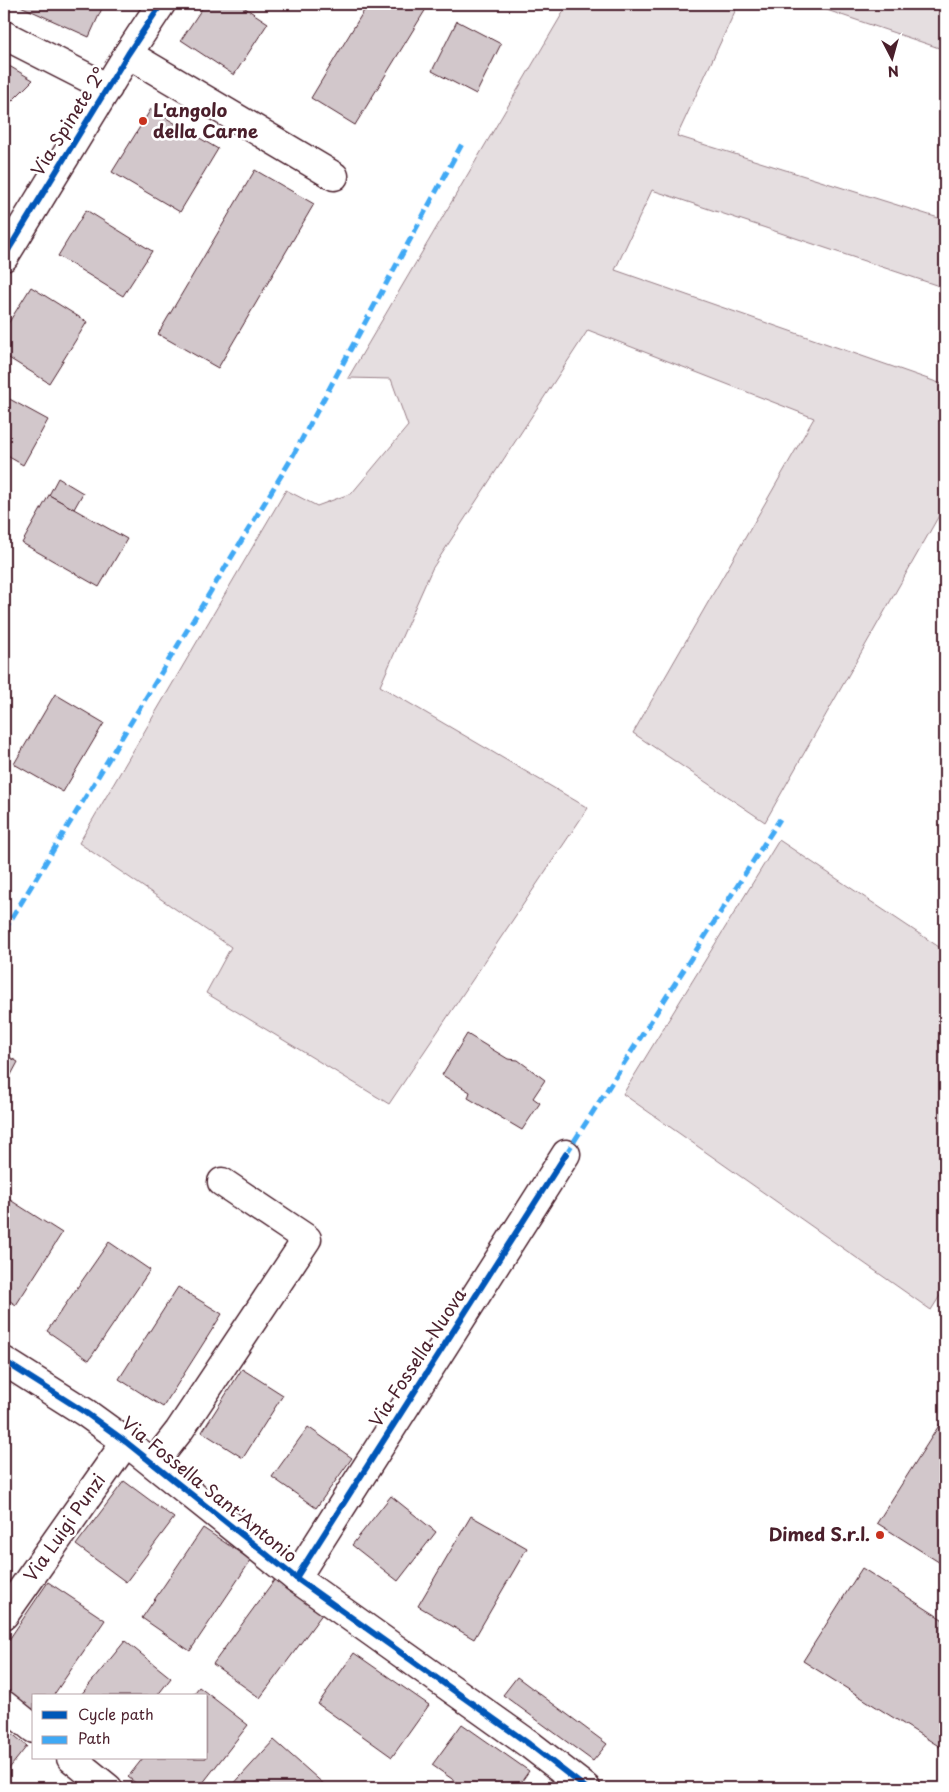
<svg xmlns="http://www.w3.org/2000/svg" width="949" height="1792" viewBox="0 0 949 1792" font-family="'Playpen Sans',sans-serif">
	<style>
		.green { fill: #e5dee0; stroke: #987e86 }
		.building { fill: #d2c7cb; stroke: #4a1f2b }
		.lines { fill: none; stroke-linecap: round; stroke-linejoin: round }
		.minor-casing { stroke: #4a1f2b; stroke-width: 31 }
		.minor { stroke: #fff; stroke-width: 28 }
		.quiet { stroke: #3fa9f5; stroke-width: 5; stroke-dasharray: 10 5; stroke-linecap: butt }
		.cycleway-casing { stroke: #fff; stroke-width: 9 }
		.cycleway { stroke: #0057b8; stroke-width: 6 }
		.poi-dot { fill: #c8321e; stroke: #fff; stroke-width: 2 }
		.labels { text-anchor: middle; stroke-width: 5; stroke-linejoin: round; paint-order: stroke }
		.poi-label { font-size: 18px; font-weight: bold; fill: #4a1f2b; stroke: #fff; text-anchor: start }
		.street-label { font-size: 18px; fill: #4a1f2b; stroke: #fff }
	</style>
	<rect width="100%" height="100%" fill="#fff"/>
	<filter id="ink" filterUnits="userSpaceOnUse"><feTurbulence type="fractalNoise" baseFrequency=".02" numOctaves="2"/><feDisplacementMap in="SourceGraphic" scale="10" xChannelSelector="R" yChannelSelector="G"/><feConvolveMatrix kernelMatrix="1 2 1 2 8 2 1 2 1" color-interpolation-filters="sRGB"/></filter>
	<g filter="url(#ink)">
		<!-- green -->
		<g class="green">
			<path d="M 568,4 L 726,4 L 737,7 L 677,136 L 945,220 L 945,288 L 652,190 L 615,270 L 945,385 L 945,505 L 765,822 L 633,733 L 814,418 L 588,330 L 432,569 L 380,686 L 588,808 L 389,1104 L 206,993 L 231,947 L 79,843 L 286,490 L 317,506 L 352,493 L 408,426 L 391,379 L 348,378 Z"/>
			<path d="M 809,4 L 945,4 L 945,50 Z"/>
			<path d="M 779,840 L 945,951 L 945,1288 L 931,1310 L 623,1094 Z"/>
		</g>
		<!-- building -->
		<g class="building">
			<path d="M 16,4 L 104,4 L 89,37 Z"/>
			<path d="M 205,4 L 239,4 L 268,23 L 234,75 L 181,40 Z"/>
			<path d="M 368,4 L 429,4 L 355,125 L 311,98 Z"/>
			<path d="M 457,21 L 501,44 L 476,94 L 432,71 Z"/>
			<path d="M 4,63 L 33,80 L 4,109 Z"/>
			<path d="M 151,109 L 218,149 L 180,212 L 112,172 Z"/>
			<path d="M 255,170 L 314,204 L 218,368 L 158,334 Z"/>
			<path d="M 86,210 L 152,251 L 123,296 L 58,256 Z"/>
			<path d="M 31,287 L 87,322 L 49,383 L 4,355 L 4,330 Z"/>
			<path d="M 4,396 L 48,420 L 23,465 L 4,454 Z"/>
			<path d="M 58,478 L 83,493 L 74,509 L 49,495 Z"/>
			<path d="M 49,495 L 127,539 L 99,587 L 22,543 Z"/>
			<path d="M 55,694 L 104,723 L 63,792 L 14,764 Z"/>
			<path d="M 467,1034 L 508,1059 L 518,1060 L 545,1080 L 533,1098 L 540,1103 L 522,1130 L 468,1098 L 470,1092 L 442,1075 Z"/>
			<path d="M 4,1054 L 18,1062 L 4,1088 Z"/>
			<path d="M 4,1196 L 62,1233 L 16,1305 L 4,1297 Z"/>
			<path d="M 109,1242 L 150,1270 L 89,1360 L 47,1331 Z"/>
			<path d="M 178,1287 L 222,1314 L 163,1407 L 119,1379 Z"/>
			<path d="M 242,1369 L 283,1395 L 243,1458 L 202,1432 Z"/>
			<path d="M 945,1416 L 945,1566 L 877,1523 Z"/>
			<path d="M 308,1427 L 352,1458 L 316,1508 L 272,1477 Z"/>
			<path d="M 124,1481 L 174,1518 L 126,1582 L 76,1545 Z"/>
			<path d="M 391,1496 L 436,1532 L 398,1581 L 352,1545 Z"/>
			<path d="M 471,1516 L 527,1548 L 474,1639 L 418,1606 Z"/>
			<path d="M 203,1528 L 251,1560 L 190,1651 L 142,1618 Z"/>
			<path d="M 862,1568 L 945,1621 L 945,1750 L 803,1661 Z"/>
			<path d="M 275,1579 L 323,1613 L 260,1698 L 213,1664 Z"/>
			<path d="M 48,1582 L 105,1620 L 53,1696 L 34,1696 L 34,1711 L 4,1691 L 4,1647 Z"/>
			<path d="M 125,1641 L 171,1678 L 157,1696 L 80,1696 Z"/>
			<path d="M 354,1653 L 429,1705 L 392,1757 L 318,1704 Z"/>
			<path d="M 517,1677 L 607,1744 L 593,1761 L 503,1695 Z"/>
			<path d="M 199,1687 L 248,1725 L 199,1788 L 142,1788 L 128,1777 L 143,1758 L 206,1758 L 206,1696 L 192,1696 Z"/>
			<path d="M 462,1724 L 529,1771 L 517,1788 L 465,1788 L 432,1765 Z"/>
			<path d="M 4,1727 L 27,1746 L 4,1775 Z"/>
			<path d="M 274,1740 L 326,1786 L 324,1788 L 230,1788 Z"/>
		</g>
		<g class="lines">
			<defs>
				<g id="minor">
					<path d="M 4,35 L 108,88"/>
					<path d="M 128,54 L 334,176"/>
					<path d="M 4,257 L 128,54 L 161,4"/>
					<path d="M 4,1361 L 86,1413 L 126,1442 L 296,1578 L 529,1744 L 586,1788"/>
					<path d="M 154,1463 L 179,1431 L 307,1239 L 222,1182"/>
					<path d="M 296,1578 L 566,1154"/>
					<path d="M 4,1615 L 126,1442"/>
					<path d="M 4,1705 L 34,1729"/>
					<path d="M 71,1758 L 108,1788"/>
				</g>
			</defs>
			<!-- minor casing -->
			<use href="#minor" class="minor-casing"/>
			<!-- minor -->
			<use href="#minor" class="minor"/>
			<!-- quiet -->
			<g class="quiet">
				<path d="M 4,931 L 290,461 L 463,142"/>
				<path d="M 566,1154 L 780,819"/>
			</g>
			<defs>
				<g id="cycleway">
					<path d="M 4,257 L 128,54 L 161,4"/>
					<path d="M 4,1361 L 86,1413 L 126,1442 L 296,1578 L 529,1744 L 586,1788"/>
					<path d="M 296,1578 L 566,1154"/>
				</g>
			</defs>
			<!-- cycleway casing -->
			<use href="#cycleway" class="cycleway-casing"/>
			<!-- cycleway -->
			<use href="#cycleway" class="cycleway"/>
		</g>
	</g>
	<!-- markers -->
	<g class="poi-dot">
		<circle cx="143" cy="121" r="5"/>
		<circle cx="880" cy="1535" r="5"/>
	</g>
	<g class="labels">
		<!-- poi labels -->
		<g class="poi-label">
			<text x="153" y="117">L'angolo<tspan x="153" dy="21">della Carne</tspan></text>
			<text x="870" y="1541" text-anchor="end">Dimed S.r.l.</text>
		</g>
		<!-- street labels -->
		<g class="street-label">
			<text transform="translate(69 122) rotate(-58)" y="6">Via Spinete 2°</text>
			<text transform="translate(418 1358) rotate(-57)" y="6">Via Fossella Nuova</text>
			<text transform="translate(209 1490) rotate(39)" y="6">Via Fossella Sant'Antonio</text>
			<text transform="translate(65 1528) rotate(-55)" y="6">Via Luigi Punzi</text>
		</g>
	</g>
	<!-- margin -->
	<rect width="949" height="1792" fill="none" stroke="#fff" stroke-width="20"/>
	<rect x="10" y="10" width="929" height="1772" fill="none" stroke="#4a1f2b" stroke-width="2" filter="url(#ink)"/>
	<!-- legend -->
	<rect x="32" y="1694" width="175" height="65" fill="#ffffff" stroke="#b7a5aa"/>
	<rect x="42" y="1711" width="25" height="8" fill="#0057b8" stroke="#b7a5aa"/>
	<text x="78" y="1720" font-size="15" fill="#4a1f2b">Cycle path</text>
	<rect x="42" y="1736" width="25" height="8" fill="#3fa9f5" stroke="#b7a5aa"/>
	<text x="78" y="1744" font-size="15" fill="#4a1f2b">Path</text>
	<!-- north arrow -->
	<g transform="translate(892 58) rotate(174)" stroke="#ffffff" stroke-width="4" paint-order="stroke">
	<path d="M0-4L9 19L0 12L-9 19Z" fill="#4a1f2b"/>
	<text y="-8" font-size="14" font-weight="bold" text-anchor="middle" fill="#4a1f2b">N</text>
	</g>
</svg>
